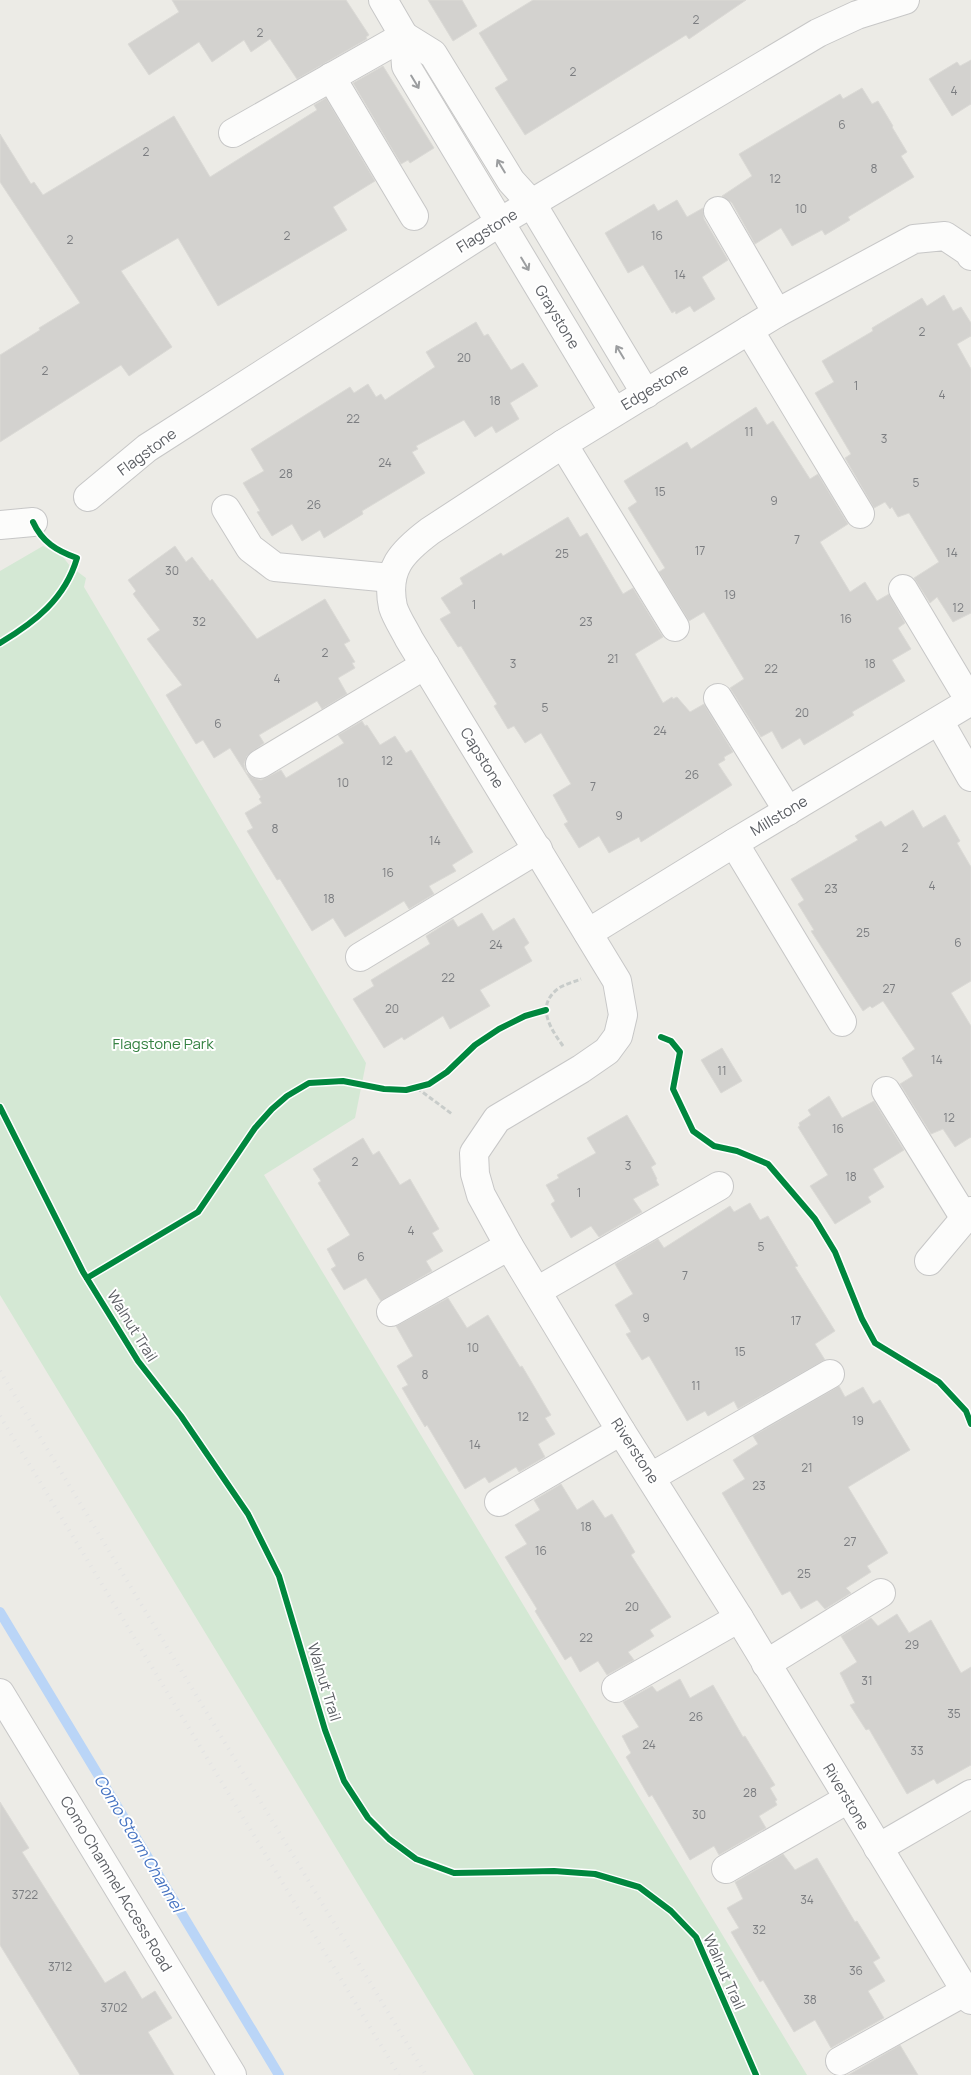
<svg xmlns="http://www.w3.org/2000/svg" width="971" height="2075" viewBox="0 0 971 2075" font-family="Manrope,sans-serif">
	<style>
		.green { fill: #d4e8d4 }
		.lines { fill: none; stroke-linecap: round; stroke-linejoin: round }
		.stream { stroke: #bad5f7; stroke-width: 10 }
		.building { fill: #d3d2cf; stroke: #dbdad6 }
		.minor-casing { stroke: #c7c7c7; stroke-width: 30 }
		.path { stroke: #c8ccca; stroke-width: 3; stroke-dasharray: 5 2.5; stroke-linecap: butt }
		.minor { stroke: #fcfcfb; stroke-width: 28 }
		.rail { stroke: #e3e3e3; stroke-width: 4; stroke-dasharray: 1 6; stroke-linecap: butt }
		.cycleway-casing { stroke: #fff; stroke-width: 9 }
		.cycleway { stroke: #00873e; stroke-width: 6 }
		.oneway { stroke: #9c9ea0 }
		.labels { text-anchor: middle; stroke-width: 4; stroke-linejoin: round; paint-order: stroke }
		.number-label { font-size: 12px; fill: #7b7d80 }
		.street-label { font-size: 15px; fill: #5c5f64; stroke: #fff }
		.park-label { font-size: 15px; fill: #358242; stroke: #fff }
		.water-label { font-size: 16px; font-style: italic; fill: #4673c2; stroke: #fff }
	</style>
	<rect width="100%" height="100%" fill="#ecebe6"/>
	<!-- green -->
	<path class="green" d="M 43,546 L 63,557 L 70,566 L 86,578 L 84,587 L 366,1063 L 355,1118 L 264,1175 L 807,2075 L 474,2075 L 0,1295 L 0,571 Z"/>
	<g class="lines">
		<!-- stream -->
		<path class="stream" d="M 0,1612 L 279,2075"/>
	</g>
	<!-- building -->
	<g class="building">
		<path d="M 172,0 L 346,0 L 369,35 L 366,37 L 367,39 L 297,79 L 270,39 L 251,52 L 244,40 L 212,62 L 199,42 L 149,75 L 128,44 L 179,12 Z"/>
		<path d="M 428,0 L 462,0 L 477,26 L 453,41 Z"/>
		<path d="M 533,0 L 746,0 L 689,39 L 686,35 L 525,135 L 495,88 L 508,80 L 479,33 Z"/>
		<path d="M 971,60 L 971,104 L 952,116 L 929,79 L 957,62 L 960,66 Z"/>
		<path d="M 383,66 L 434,148 L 410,163 L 408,160 L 401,164 L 353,83 Z"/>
		<path d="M 862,88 L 872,104 L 878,101 L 893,126 L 892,127 L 907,152 L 901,156 L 914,177 L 848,217 L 850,220 L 825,235 L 822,230 L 792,246 L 781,228 L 755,244 L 732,203 L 722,196 L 752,176 L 739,154 L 840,94 L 843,99 Z"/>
		<path d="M 326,98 L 375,181 L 333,207 L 347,230 L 218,306 L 178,238 L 121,271 L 172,347 L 129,376 L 121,365 L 0,442 L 0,355 L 40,330 L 39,328 L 80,303 L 0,182 L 0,134 L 31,184 L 34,182 L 43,195 L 174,116 L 210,177 L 317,110 L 314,105 Z"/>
		<path d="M 677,200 L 687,217 L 703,208 L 704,219 L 728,260 L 702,277 L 715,299 L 694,312 L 690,306 L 676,314 L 675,311 L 672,313 L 643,265 L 628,273 L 605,233 L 654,204 L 658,211 Z"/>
		<path d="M 944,295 L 953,311 L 961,307 L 971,323 L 971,336 L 957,344 L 971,369 L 971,613 L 953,622 L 937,597 L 930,603 L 914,578 L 939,562 L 909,513 L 898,517 L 892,507 L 890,509 L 885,502 L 874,508 L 845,458 L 851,454 L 815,393 L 834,382 L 822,361 L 873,331 L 872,328 L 922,298 L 927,306 Z"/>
		<path d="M 476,322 L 484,336 L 488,334 L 511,370 L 523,363 L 538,386 L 510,403 L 519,419 L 496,433 L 492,426 L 475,437 L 464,420 L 416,446 L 418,449 L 412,452 L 425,473 L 362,511 L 363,514 L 324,538 L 320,530 L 302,541 L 292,524 L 272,536 L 257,512 L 260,511 L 243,483 L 264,471 L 251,449 L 350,387 L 354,393 L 368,384 L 376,397 L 381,394 L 385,400 L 435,367 L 426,352 Z"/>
		<path d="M 756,407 L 767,425 L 773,421 L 810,479 L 818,474 L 848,524 L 820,542 L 850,592 L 865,582 L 877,601 L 889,594 L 905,623 L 898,628 L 911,649 L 892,660 L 905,681 L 852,712 L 854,715 L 804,745 L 800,738 L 782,749 L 772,731 L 761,737 L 730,688 L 744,679 L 704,612 L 689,621 L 659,572 L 665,568 L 628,508 L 637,502 L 624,481 L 687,442 L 691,449 Z"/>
		<path d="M 568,517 L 580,537 L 587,533 L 623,594 L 633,588 L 663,637 L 635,654 L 663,703 L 672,697 L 673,699 L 677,697 L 690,712 L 704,704 L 733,752 L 724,757 L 725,760 L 718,764 L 732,785 L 641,842 L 639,837 L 609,853 L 599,836 L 579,848 L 564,824 L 568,822 L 553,795 L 571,784 L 541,733 L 525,743 L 514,726 L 508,729 L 494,706 L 497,704 L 461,646 L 458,647 L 440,619 L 451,613 L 441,598 L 463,584 L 460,578 L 501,553 L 503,556 Z"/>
		<path d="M 175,546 L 186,562 L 192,557 L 210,581 L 212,579 L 257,639 L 325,599 L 350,641 L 344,644 L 355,662 L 352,663 L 355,668 L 338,678 L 347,694 L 322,709 L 317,701 L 259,735 L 264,743 L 247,756 L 244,764 L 246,772 L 252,777 L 261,780 L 281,770 L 286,778 L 344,743 L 338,735 L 362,721 L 365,726 L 367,725 L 380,745 L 395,736 L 406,753 L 411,750 L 473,852 L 452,865 L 456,871 L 429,886 L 434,894 L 409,909 L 404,901 L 345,937 L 333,918 L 312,931 L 280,879 L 277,880 L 247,831 L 253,828 L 245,813 L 262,803 L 259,799 L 261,797 L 230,748 L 214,758 L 203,740 L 196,744 L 166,695 L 182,685 L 147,639 L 160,630 L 133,594 L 136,591 L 128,580 Z"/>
		<path d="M 913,810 L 923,828 L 945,815 L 960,841 L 957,843 L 971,867 L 971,981 L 951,993 L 971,1026 L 971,1137 L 955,1147 L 943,1129 L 931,1134 L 900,1084 L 913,1076 L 902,1058 L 915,1049 L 883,1001 L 872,1008 L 870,1006 L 863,1011 L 811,931 L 814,930 L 798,904 L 804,900 L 791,879 L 858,840 L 855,836 L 881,821 L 885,827 Z"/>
		<path d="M 482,913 L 493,931 L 514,918 L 529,943 L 524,947 L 532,961 L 480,990 L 490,1006 L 450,1029 L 443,1016 L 404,1040 L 402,1037 L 384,1048 L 353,999 L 374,986 L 371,980 L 430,944 L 426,936 L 453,919 L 458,927 Z"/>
		<path d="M 722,1048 L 742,1081 L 721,1093 L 701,1060 Z"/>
		<path d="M 829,1096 L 842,1118 L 874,1101 L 904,1150 L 873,1169 L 884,1187 L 868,1197 L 871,1202 L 835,1224 L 810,1186 L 828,1175 L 798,1127 L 800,1126 L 799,1123 L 811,1115 L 808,1110 Z"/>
		<path d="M 627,1115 L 656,1164 L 651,1167 L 657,1179 L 656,1180 L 659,1185 L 633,1199 L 642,1212 L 599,1237 L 591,1226 L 571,1238 L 551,1204 L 555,1201 L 546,1185 L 559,1178 L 557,1175 L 596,1153 L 587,1138 Z"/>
		<path d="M 363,1138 L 373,1155 L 379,1151 L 400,1185 L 410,1179 L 439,1229 L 432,1233 L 443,1251 L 426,1261 L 432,1271 L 381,1301 L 366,1278 L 344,1290 L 331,1269 L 336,1266 L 327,1249 L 350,1235 L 318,1183 L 321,1181 L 313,1169 Z"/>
		<path d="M 750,1203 L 760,1220 L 768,1216 L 798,1266 L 795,1267 L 835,1331 L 815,1344 L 825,1360 L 738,1409 L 734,1401 L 708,1416 L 705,1411 L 687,1421 L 649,1356 L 642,1360 L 626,1334 L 631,1332 L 615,1305 L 633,1294 L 615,1264 L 658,1239 L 664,1248 L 730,1206 L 734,1212 Z"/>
		<path d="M 448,1298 L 467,1328 L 488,1315 L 520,1367 L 522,1366 L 551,1415 L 545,1418 L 555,1434 L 538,1444 L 545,1457 L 519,1472 L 516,1467 L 489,1483 L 485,1477 L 465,1489 L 427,1425 L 425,1427 L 402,1388 L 408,1385 L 397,1366 L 413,1356 L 396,1326 Z"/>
		<path d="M 839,1386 L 845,1397 L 863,1387 L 873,1404 L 880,1400 L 910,1450 L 848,1487 L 888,1553 L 867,1566 L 871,1572 L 846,1588 L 851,1593 L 825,1609 L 817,1600 L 801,1609 L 790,1591 L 782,1595 L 722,1493 L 745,1479 L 733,1460 L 758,1444 L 753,1436 Z"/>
		<path d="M 561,1484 L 577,1510 L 593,1500 L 605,1518 L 612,1514 L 635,1552 L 631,1555 L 671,1617 L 650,1630 L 654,1636 L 628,1652 L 634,1660 L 607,1675 L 598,1661 L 580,1672 L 571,1656 L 565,1660 L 535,1611 L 537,1609 L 505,1557 L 527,1544 L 515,1525 L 540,1510 L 534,1500 Z"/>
		<path d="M 897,1614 L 909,1633 L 931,1620 L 961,1673 L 971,1667 L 971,1765 L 937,1784 L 934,1779 L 907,1794 L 869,1729 L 866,1730 L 850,1705 L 855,1703 L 840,1673 L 857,1662 L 841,1636 L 871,1618 L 878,1626 Z"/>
		<path d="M 680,1679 L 690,1698 L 713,1685 L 743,1737 L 745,1736 L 775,1785 L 770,1788 L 777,1800 L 775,1801 L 777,1805 L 759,1816 L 766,1828 L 719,1855 L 714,1846 L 690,1860 L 652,1795 L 649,1797 L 626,1757 L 631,1753 L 622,1736 L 639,1727 L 623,1702 L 652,1686 L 657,1692 Z"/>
		<path d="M 0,1802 L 29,1848 L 22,1852 L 105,1983 L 125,1971 L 142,1999 L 155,1991 L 172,2018 L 148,2032 L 174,2075 L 80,2075 L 0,1945 Z"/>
		<path d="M 783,1854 L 795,1870 L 817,1858 L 855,1922 L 857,1921 L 880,1958 L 873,1962 L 885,1981 L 868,1991 L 884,2018 L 831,2048 L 815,2020 L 794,2032 L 763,1980 L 760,1982 L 731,1932 L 739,1928 L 727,1908 L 743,1899 L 735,1882 Z"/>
		<path d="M 900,2045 L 918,2075 L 847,2075 L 848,2075 Z"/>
	</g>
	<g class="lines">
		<defs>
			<g id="minor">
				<path d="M 383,0 L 404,36 L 406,66 L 614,412"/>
				<path d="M 404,36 L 433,54 L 511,181 L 532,204 L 646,394"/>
				<path d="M 331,77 L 414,216"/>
				<path d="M 233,133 L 404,36"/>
				<path d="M 718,211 L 777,313"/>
				<path d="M 971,256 L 969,252 L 945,236 L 914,239 L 777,313 L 563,444 L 430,531 C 402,552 385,569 393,607 C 396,617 404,629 409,639 L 617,981 L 623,1015 L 618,1036 L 607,1051 L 581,1069 L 497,1119 L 474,1153 L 475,1174 L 481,1195 L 509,1246 L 621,1431 L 739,1618 L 971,2000"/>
				<path d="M 749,330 L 860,514"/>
				<path d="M 563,444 L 675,627"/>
				<path d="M 88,497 L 147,448 L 500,222 L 818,33 L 857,15 L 905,0"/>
				<path d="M 226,509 L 250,548 L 275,567 L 391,578"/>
				<path d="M 0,525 L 33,522"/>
				<path d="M 903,589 L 970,701"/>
				<path d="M 718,698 L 788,811"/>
				<path d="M 939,721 L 971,777"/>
				<path d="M 260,764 L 425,665"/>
				<path d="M 734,843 L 842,1022"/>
				<path d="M 588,933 L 734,843 L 971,701"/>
				<path d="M 360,957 L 538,849"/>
				<path d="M 886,1091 L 964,1217"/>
				<path d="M 929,1261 L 971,1211"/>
				<path d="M 537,1291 L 719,1186"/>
				<path d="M 391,1312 L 509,1246"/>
				<path d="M 651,1477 L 830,1374"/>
				<path d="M 499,1502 L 621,1431"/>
				<path d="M 766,1664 L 881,1593"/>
				<path d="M 616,1688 L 739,1618"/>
				<path d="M 0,1693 L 232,2075"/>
				<path d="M 878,1848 L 971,1794"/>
				<path d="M 726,1869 L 848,1799"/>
				<path d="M 840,2061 L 966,1991"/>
			</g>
		</defs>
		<!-- minor casing -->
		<use href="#minor" class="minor-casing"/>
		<!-- path -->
		<g class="path">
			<path d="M 563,1046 C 550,1028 535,1005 559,988 C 565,984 574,982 581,979"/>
			<path d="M 417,1088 L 452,1114"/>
		</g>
		<!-- minor -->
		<use href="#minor" class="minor"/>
		<!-- rail -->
		<g class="rail">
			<path d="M 0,1371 L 426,2075"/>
			<path d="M 0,1416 L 399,2075"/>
		</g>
		<defs>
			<g id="cycleway">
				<path d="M 0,643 C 35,622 65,599 77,558 C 57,551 42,542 33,522"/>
				<path d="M 661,1037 L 671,1041 L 680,1052 L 673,1089 L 693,1131 L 714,1146 L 737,1151 L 768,1164 L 815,1219 L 835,1252 L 862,1319 L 875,1343 L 939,1382 L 966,1411 L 971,1424"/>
				<path d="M 0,1107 L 83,1272 L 138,1361 L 181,1416 L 248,1514 L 279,1576 L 325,1730 L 344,1781 L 368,1818 L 389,1839 L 416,1859 L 454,1873 L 554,1871 L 595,1874 L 639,1887 L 671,1911 L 696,1937 L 756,2075"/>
				<path d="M 87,1278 L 198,1212 L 255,1128 L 272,1109 L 287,1096 L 309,1083 L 343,1081 L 384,1089 L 406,1090 L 429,1084 L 447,1072 L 475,1045 L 499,1029 L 525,1016 L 546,1010"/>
			</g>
		</defs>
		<!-- cycleway casing -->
		<use href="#cycleway" class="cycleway-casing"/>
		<!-- cycleway -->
		<use href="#cycleway" class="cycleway"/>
	</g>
	<!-- one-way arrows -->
	<defs><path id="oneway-shaft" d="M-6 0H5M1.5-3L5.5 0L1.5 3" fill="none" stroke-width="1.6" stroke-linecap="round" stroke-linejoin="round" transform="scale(1.25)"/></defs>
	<g class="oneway">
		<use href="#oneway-shaft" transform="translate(415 82) rotate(59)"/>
		<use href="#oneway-shaft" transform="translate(501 166) rotate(-121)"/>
		<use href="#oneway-shaft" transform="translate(525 264) rotate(59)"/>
		<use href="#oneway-shaft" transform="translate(620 352) rotate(-121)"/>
	</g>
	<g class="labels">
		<!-- number labels -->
		<g class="number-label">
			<text x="696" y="24">2</text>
			<text x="260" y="37">2</text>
			<text x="573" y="76">2</text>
			<text x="954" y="95">4</text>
			<text x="842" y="129">6</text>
			<text x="146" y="156">2</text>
			<text x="874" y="173">8</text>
			<text x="775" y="183">12</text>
			<text x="801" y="213">10</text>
			<text x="287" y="240">2</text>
			<text x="657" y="240">16</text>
			<text x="70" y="244">2</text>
			<text x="680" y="279">14</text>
			<text x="922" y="336">2</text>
			<text x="464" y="362">20</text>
			<text x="45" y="375">2</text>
			<text x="856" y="390">1</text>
			<text x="942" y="399">4</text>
			<text x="495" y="405">18</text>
			<text x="353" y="423">22</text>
			<text x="749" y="436">11</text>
			<text x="884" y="443">3</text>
			<text x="385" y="467">24</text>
			<text x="286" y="478">28</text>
			<text x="916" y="487">5</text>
			<text x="660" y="496">15</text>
			<text x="774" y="505">9</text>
			<text x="314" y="509">26</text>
			<text x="797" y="544">7</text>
			<text x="700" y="555">17</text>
			<text x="952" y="557">14</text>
			<text x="562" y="558">25</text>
			<text x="172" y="575">30</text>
			<text x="730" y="599">19</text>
			<text x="474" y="609">1</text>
			<text x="958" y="612">12</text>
			<text x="846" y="623">16</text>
			<text x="199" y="626">32</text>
			<text x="586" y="626">23</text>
			<text x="325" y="657">2</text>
			<text x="613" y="663">21</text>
			<text x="513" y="668">3</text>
			<text x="870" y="668">18</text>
			<text x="771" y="673">22</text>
			<text x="277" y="683">4</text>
			<text x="545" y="712">5</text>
			<text x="802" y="717">20</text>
			<text x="218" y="728">6</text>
			<text x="660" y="735">24</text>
			<text x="387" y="765">12</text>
			<text x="692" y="779">26</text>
			<text x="343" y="787">10</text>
			<text x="593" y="791">7</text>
			<text x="619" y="820">9</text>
			<text x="275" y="833">8</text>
			<text x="435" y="845">14</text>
			<text x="905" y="852">2</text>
			<text x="388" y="877">16</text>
			<text x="932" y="890">4</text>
			<text x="831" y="893">23</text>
			<text x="329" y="903">18</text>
			<text x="863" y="937">25</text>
			<text x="958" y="947">6</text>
			<text x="496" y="949">24</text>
			<text x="448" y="982">22</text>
			<text x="889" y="993">27</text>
			<text x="392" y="1013">20</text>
			<text x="937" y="1064">14</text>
			<text x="722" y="1075">11</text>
			<text x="949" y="1122">12</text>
			<text x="838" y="1133">16</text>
			<text x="355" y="1166">2</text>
			<text x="628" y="1170">3</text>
			<text x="851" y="1181">18</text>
			<text x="579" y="1197">1</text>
			<text x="411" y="1235">4</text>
			<text x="761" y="1251">5</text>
			<text x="361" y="1261">6</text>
			<text x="685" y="1280">7</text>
			<text x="646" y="1322">9</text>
			<text x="796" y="1325">17</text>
			<text x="473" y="1352">10</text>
			<text x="740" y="1356">15</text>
			<text x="425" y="1379">8</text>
			<text x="696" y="1390">11</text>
			<text x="523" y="1421">12</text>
			<text x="858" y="1425">19</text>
			<text x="475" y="1449">14</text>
			<text x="807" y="1472">21</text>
			<text x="759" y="1490">23</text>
			<text x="586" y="1531">18</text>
			<text x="850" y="1546">27</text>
			<text x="541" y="1555">16</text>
			<text x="804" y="1578">25</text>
			<text x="632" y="1611">20</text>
			<text x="586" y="1642">22</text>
			<text x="912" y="1649">29</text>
			<text x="867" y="1685">31</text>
			<text x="954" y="1718">35</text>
			<text x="696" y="1721">26</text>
			<text x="649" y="1749">24</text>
			<text x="917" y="1755">33</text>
			<text x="750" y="1797">28</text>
			<text x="699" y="1819">30</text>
			<text x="25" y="1899">3722</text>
			<text x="807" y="1904">34</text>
			<text x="759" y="1934">32</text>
			<text x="60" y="1971">3712</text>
			<text x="856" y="1975">36</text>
			<text x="810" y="2004">38</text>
			<text x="114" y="2012">3702</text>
		</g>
		<!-- street labels -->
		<g class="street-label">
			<text transform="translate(487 231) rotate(-32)" y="5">Flagstone</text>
			<text transform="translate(557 317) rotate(59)" y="5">Graystone</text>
			<text transform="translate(655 387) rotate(-31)" y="5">Edgestone</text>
			<text transform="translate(147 452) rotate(-36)" y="5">Flagstone</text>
			<text transform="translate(482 758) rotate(58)" y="5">Capstone</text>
			<text transform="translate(779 816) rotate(-31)" y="5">Millstone</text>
			<text transform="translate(132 1326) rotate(58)" y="5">Walnut Trail</text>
			<text transform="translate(635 1451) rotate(57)" y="5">Riverstone</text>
			<text transform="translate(324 1682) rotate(73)" y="5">Walnut Trail</text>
			<text transform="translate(846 1797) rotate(59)" y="5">Riverstone</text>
			<text transform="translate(116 1884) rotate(59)" y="5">Como Chammel Access Road</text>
			<text transform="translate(724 1972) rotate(66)" y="5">Walnut Trail</text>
		</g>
		<!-- park labels -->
		<g class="park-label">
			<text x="163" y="1049">Flagstone Park</text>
		</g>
		<!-- water labels -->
		<g class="water-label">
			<text transform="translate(139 1843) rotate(59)" y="6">Como Storm Channel</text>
		</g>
	</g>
</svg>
